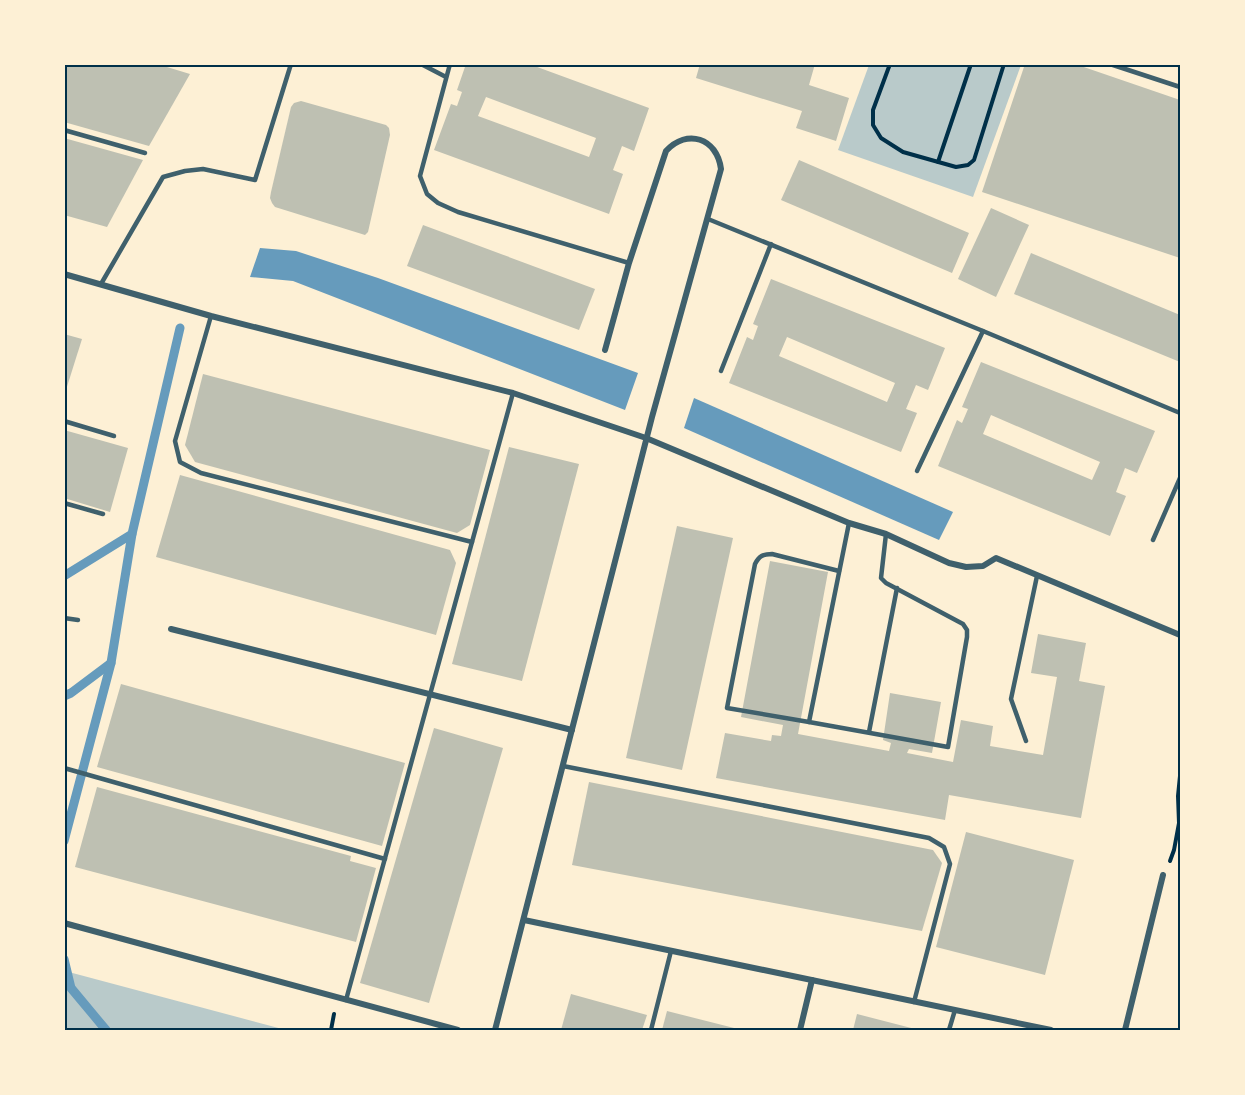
<svg xmlns="http://www.w3.org/2000/svg" width="1245" height="1095" viewBox="0 0 1245 1095" font-family="Rubik,sans-serif">
	<style>
		.green { fill: #b9caca }
		.water { fill: #669bbc }
		.lines { fill: none; stroke-linecap: round; stroke-linejoin: round }
		.stream { stroke: #669bbc; stroke-width: 9 }
		.building { fill: #bec0b2; fill-rule: evenodd }
		.path { stroke: #003049; stroke-width: 4 }
		.service { stroke: #3f606c; stroke-width: 4.5 }
		.minor { stroke: #3f606c; stroke-width: 6 }
		.neatline { fill: none; stroke: #003049; stroke-width: 2 }
	</style>
	<rect width="100%" height="100%" fill="#fdf0d5"/>
	<!-- green -->
	<g class="green">
		<path d="M 869,65 L 1021,65 L 973,197 L 838,150 Z"/>
		<path d="M 64,971 L 65,971 L 286,1030 L 65,1030 Z"/>
	</g>
	<!-- water -->
	<g class="water">
		<path d="M 260,248 L 296,251 L 378,278 L 638,373 L 625,410 L 293,281 L 250,277 Z"/>
		<path d="M 694,398 L 953,512 L 939,540 L 684,428 Z"/>
	</g>
	<g class="lines">
		<!-- stream -->
		<g class="stream">
			<path d="M 64,576 L 132,534"/>
			<path d="M 64,696 L 71,693 L 111,663"/>
			<path d="M 64,841 L 111,663 L 132,534 L 180,328"/>
			<path d="M 64,959 L 71,988 L 106,1030"/>
		</g>
	</g>
	<!-- building -->
	<g class="building">
		<path d="M 64,64 L 157,64 L 190,74 L 149,146 L 64,122 Z"/>
		<path d="M 466,64 L 529,64 L 649,108 L 634,151 L 622,146 L 613,170 L 623,174 L 609,214 L 434,150 L 451,104 L 457,106 L 462,92 L 457,90 ZM 486,97 L 596,138 L 589,157 L 478,116 Z"/>
		<path d="M 700,64 L 815,64 L 809,85 L 849,98 L 836,141 L 796,128 L 802,111 L 696,78 Z"/>
		<path d="M 1025,64 L 1075,64 L 1180,100 L 1180,258 L 982,192 Z"/>
		<path d="M 301,101 L 386,125 L 389,128 L 390,135 L 368,232 L 365,235 L 275,207 L 272,203 L 270,198 L 271,192 L 291,107 L 294,103 Z"/>
		<path d="M 64,138 L 143,160 L 107,227 L 64,215 Z"/>
		<path d="M 799,160 L 969,233 L 952,273 L 781,200 Z"/>
		<path d="M 991,208 L 1029,225 L 996,297 L 958,279 Z"/>
		<path d="M 423,225 L 595,289 L 579,330 L 407,266 Z"/>
		<path d="M 1031,253 L 1180,315 L 1180,362 L 1014,294 Z"/>
		<path d="M 771,279 L 945,348 L 928,390 L 916,385 L 906,409 L 917,413 L 901,452 L 729,383 L 747,337 L 753,340 L 758,326 L 753,324 ZM 787,337 L 895,383 L 887,402 L 779,356 Z"/>
		<path d="M 64,334 L 82,339 L 65,393 L 64,393 Z"/>
		<path d="M 981,362 L 1155,431 L 1137,473 L 1125,468 L 1116,492 L 1126,496 L 1110,536 L 938,466 L 957,420 L 962,423 L 968,409 L 962,407 ZM 991,415 L 1100,462 L 1092,480 L 983,434 Z"/>
		<path d="M 203,374 L 490,450 L 470,525 L 457,533 L 195,462 L 185,445 Z"/>
		<path d="M 64,430 L 128,448 L 110,512 L 64,498 Z"/>
		<path d="M 509,447 L 579,464 L 522,681 L 452,664 Z"/>
		<path d="M 180,475 L 450,550 L 456,563 L 436,635 L 156,557 Z"/>
		<path d="M 677,526 L 733,538 L 682,770 L 626,758 Z"/>
		<path d="M 770,561 L 828,572 L 798,734 L 889,751 L 891,743 L 883,740 L 890,693 L 941,702 L 932,753 L 909,749 L 907,753 L 953,762 L 961,720 L 993,726 L 990,746 L 1043,755 L 1057,677 L 1031,673 L 1038,634 L 1086,643 L 1079,681 L 1105,686 L 1081,818 L 949,795 L 945,820 L 716,778 L 725,733 L 771,741 L 772,735 L 781,736 L 783,725 L 741,717 Z"/>
		<path d="M 121,684 L 405,763 L 382,846 L 97,767 Z"/>
		<path d="M 434,728 L 503,748 L 429,1003 L 360,983 Z"/>
		<path d="M 589,782 L 933,850 L 942,863 L 922,931 L 572,865 Z"/>
		<path d="M 97,787 L 351,856 L 350,861 L 376,868 L 356,942 L 75,867 Z"/>
		<path d="M 966,832 L 1074,860 L 1045,975 L 936,947 Z"/>
		<path d="M 571,994 L 647,1015 L 642,1030 L 561,1030 Z"/>
		<path d="M 667,1011 L 742,1030 L 662,1030 Z"/>
		<path d="M 857,1014 L 919,1030 L 853,1030 Z"/>
	</g>
	<g class="lines">
		<!-- path -->
		<g class="path">
			<path d="M 890,64 L 873,110 L 873,125 L 881,138 L 903,152 L 956,167 L 968,165 L 974,160 L 1004,64"/>
			<path d="M 938,162 L 971,64"/>
			<path d="M 1170,861 L 1174,850 L 1179,823 L 1178,796 L 1180,776"/>
			<path d="M 331,1030 L 334,1014"/>
		</g>
		<!-- service -->
		<g class="service">
			<path d="M 421,64 L 446,77"/>
			<path d="M 450,64 L 420,176 L 427,194 L 438,203 L 458,212 L 629,263"/>
			<path d="M 1110,64 L 1180,87"/>
			<path d="M 64,130 L 145,153"/>
			<path d="M 708,219 L 983,331 L 1180,413"/>
			<path d="M 101,284 L 163,177 L 185,171 L 203,169 L 255,180 L 291,64"/>
			<path d="M 211,316 L 175,441 L 180,462 L 201,473 L 472,542"/>
			<path d="M 721,371 L 771,244"/>
			<path d="M 64,421 L 114,436"/>
			<path d="M 917,471 L 983,331"/>
			<path d="M 64,503 L 103,514"/>
			<path d="M 849,523 L 809,722 L 948,747 L 967,637 L 967,630 L 963,624 L 886,583 L 881,578 L 886,534"/>
			<path d="M 1153,540 L 1180,478"/>
			<path d="M 64,618 L 78,620"/>
			<path d="M 809,722 L 727,708 L 755,564 C 759,556 763,554 772,554 L 839,571"/>
			<path d="M 869,732 L 897,588"/>
			<path d="M 1026,741 L 1011,699 L 1037,576"/>
			<path d="M 563,766 L 929,838 L 944,847 L 950,864 L 914,1002"/>
			<path d="M 64,768 L 385,859"/>
			<path d="M 346,1000 L 513,393"/>
			<path d="M 651,1030 L 671,951"/>
			<path d="M 949,1030 L 955,1010"/>
		</g>
		<!-- minor -->
		<g class="minor">
			<path d="M 64,274 L 211,316 L 513,393 L 646,438 L 849,523 L 886,534 L 949,563 L 966,567 L 983,566 L 996,558 L 1180,635"/>
			<path d="M 171,629 L 572,730"/>
			<path d="M 524,920 L 1051,1030"/>
			<path d="M 64,923 L 458,1030"/>
			<path d="M 495,1030 L 652,417 L 721,169 C 717,138 687,128 666,151 L 629,263 L 605,350"/>
			<path d="M 800,1030 L 812,980"/>
			<path d="M 1125,1030 L 1163,875"/>
		</g>
	</g>
	<!-- border -->
	<rect width="1245" height="1095" fill="none" stroke="#fdf0d5" stroke-width="132"/>
	<rect x="66" y="66" width="1113" height="963" class="neatline"/>
</svg>
